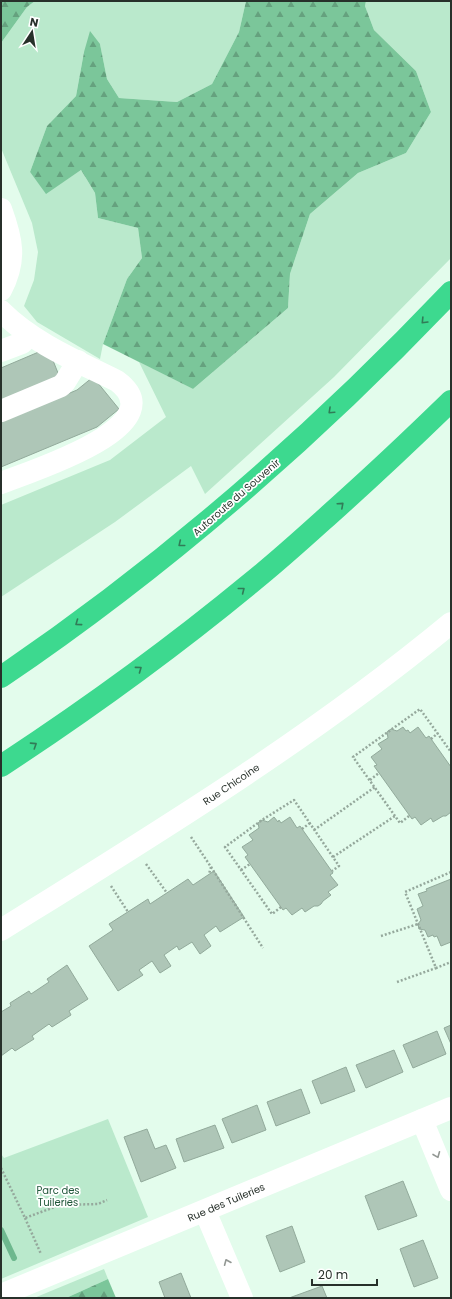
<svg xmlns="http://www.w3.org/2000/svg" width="452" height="1299" viewBox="0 0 452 1299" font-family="Poppins,sans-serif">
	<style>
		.green { fill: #bae9cc }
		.forest { fill: url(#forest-firs) }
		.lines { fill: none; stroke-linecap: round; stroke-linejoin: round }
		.stream { stroke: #6eb88e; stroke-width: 6 }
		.building { fill: #aec6b7; stroke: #92aa9b }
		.path { stroke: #95a89c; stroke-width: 2.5; stroke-dasharray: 2 2; stroke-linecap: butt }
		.minor { stroke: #fff; stroke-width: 22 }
		.highway { stroke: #3dd98f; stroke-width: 22 }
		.oneway { stroke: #317c57 }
		.oneway2 { stroke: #939894 }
		.labels { text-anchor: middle; stroke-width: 3.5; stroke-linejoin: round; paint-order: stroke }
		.street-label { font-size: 10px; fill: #27302a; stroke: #fff }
		.park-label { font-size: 10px; fill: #20573a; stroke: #fff }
	</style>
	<defs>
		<pattern id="forest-firs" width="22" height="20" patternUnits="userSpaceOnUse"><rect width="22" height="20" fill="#7bc69a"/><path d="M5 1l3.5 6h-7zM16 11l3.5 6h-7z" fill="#65a17e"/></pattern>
	</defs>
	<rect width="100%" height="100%" fill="#e3fcec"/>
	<!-- green -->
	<g class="green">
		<path d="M 35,1 L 104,1 L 108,2 L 109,1 L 246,1 L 239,32 L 212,84 L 177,102 L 119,98 L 107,79 L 100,44 L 84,52 L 76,96 L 47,126 L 30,172 L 46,193 L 81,170 L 95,193 L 98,218 L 138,228 L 142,258 L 127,279 L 103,344 L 100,359 L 37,322 L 24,306 L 34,280 L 38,252 L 32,223 L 1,148 L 1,43 L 27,7 Z"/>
		<path d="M 366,1 L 451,1 L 451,258 L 334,377 L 205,494 L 191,466 L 115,522 L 1,597 L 1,505 L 110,460 L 166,417 L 139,362 L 193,389 L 288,308 L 290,274 L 310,214 L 358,173 L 406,153 L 431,112 L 416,71 L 374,30 L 365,6 Z"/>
		<path d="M 108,1119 L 148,1217 L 1,1279 L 1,1154 L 4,1158 Z"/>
		<path d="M 104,1269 L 108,1279 L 66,1298 L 34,1298 Z"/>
	</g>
	<!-- forest -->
	<g class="forest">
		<path d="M 1,1 L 35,1 L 27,7 L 1,43 Z"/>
		<path d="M 246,1 L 366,1 L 365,6 L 374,30 L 416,71 L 431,112 L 406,153 L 358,173 L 310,214 L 290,274 L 288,308 L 193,389 L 103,344 L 127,279 L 142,258 L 138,228 L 98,218 L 95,193 L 81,170 L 46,194 L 30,172 L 47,126 L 76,96 L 84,52 L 90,31 L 100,44 L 107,79 L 119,98 L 177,102 L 212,84 L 239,32 Z"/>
		<path d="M 108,1279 L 116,1298 L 66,1298 Z"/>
	</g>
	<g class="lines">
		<!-- stream -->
		<path class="stream" d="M 1,1230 L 14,1258"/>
	</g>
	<!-- building -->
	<g class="building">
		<path d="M 41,351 L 50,353 L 60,378 L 1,403 L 1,368 Z"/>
		<path d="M 93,377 L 119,409 L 97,427 L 1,467 L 1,422 L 77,390 Z"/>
		<path d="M 403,727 L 406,731 L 408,730 L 410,733 L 418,727 L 426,738 L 429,736 L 451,767 L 451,812 L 446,816 L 443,816 L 433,822 L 431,818 L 421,825 L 415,817 L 412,819 L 374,766 L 377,765 L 371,757 L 382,749 L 378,744 L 388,738 L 387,732 L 391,729 L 397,731 Z"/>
		<path d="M 274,817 L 278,822 L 279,820 L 281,823 L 290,817 L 297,828 L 300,826 L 333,873 L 330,875 L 338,885 L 328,892 L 331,895 L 323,901 L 321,904 L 318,906 L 314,906 L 305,912 L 302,908 L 292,915 L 286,908 L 283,910 L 245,857 L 248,855 L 242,847 L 253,840 L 249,835 L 259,828 L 258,823 L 262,820 L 268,822 Z"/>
		<path d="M 214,871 L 244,917 L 220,932 L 216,926 L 204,935 L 211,946 L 200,954 L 192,942 L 179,950 L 177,946 L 164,955 L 171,966 L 160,973 L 152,961 L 139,970 L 143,975 L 118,991 L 89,946 L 113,930 L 109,924 L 148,899 L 150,904 L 188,879 L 193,885 Z"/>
		<path d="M 451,879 L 451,942 L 441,946 L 437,936 L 434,937 L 433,935 L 428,937 L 425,930 L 419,929 L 418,924 L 421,920 L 417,909 L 423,906 L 418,894 L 427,891 L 426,889 Z"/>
		<path d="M 67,965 L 88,999 L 69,1011 L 71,1015 L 52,1027 L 49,1024 L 32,1036 L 34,1039 L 15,1051 L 12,1048 L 1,1056 L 1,1012 L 11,1006 L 10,1003 L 29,991 L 31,994 L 49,982 L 47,979 Z"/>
		<path d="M 451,1025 L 451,1044 L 444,1028 Z"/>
		<path d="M 437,1031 L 446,1054 L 413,1068 L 403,1045 Z"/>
		<path d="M 394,1050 L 403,1072 L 366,1088 L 356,1065 Z"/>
		<path d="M 346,1067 L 355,1091 L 321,1104 L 312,1081 Z"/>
		<path d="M 301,1089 L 310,1113 L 276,1126 L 267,1102 Z"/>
		<path d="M 257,1105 L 266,1130 L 232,1143 L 222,1119 Z"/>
		<path d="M 215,1125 L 224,1148 L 184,1162 L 176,1139 Z"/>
		<path d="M 147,1129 L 155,1149 L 166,1145 L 176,1168 L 141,1182 L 124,1137 Z"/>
		<path d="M 403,1181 L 417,1216 L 378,1230 L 365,1196 Z"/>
		<path d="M 292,1226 L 305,1262 L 280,1272 L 266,1236 Z"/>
		<path d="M 423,1240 L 438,1278 L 414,1287 L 400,1249 Z"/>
		<path d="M 181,1273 L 191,1298 L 165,1298 L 159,1282 Z"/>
		<path d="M 322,1286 L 327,1298 L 289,1298 Z"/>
	</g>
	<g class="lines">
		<!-- path -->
		<g class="path">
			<path d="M 431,739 L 438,733"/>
			<path d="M 370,780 L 379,773"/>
			<path d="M 409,816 L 400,823 L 353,757 L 420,709 L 451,752"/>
			<path d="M 302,829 L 310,823"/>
			<path d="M 314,830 L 375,787"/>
			<path d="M 191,837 L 211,867 L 209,874"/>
			<path d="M 333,857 L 395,816"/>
			<path d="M 146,864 L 167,893"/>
			<path d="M 211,867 L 263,948"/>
			<path d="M 241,870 L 250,864"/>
			<path d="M 451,872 L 405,892 L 436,968 L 451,962"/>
			<path d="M 111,886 L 128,912"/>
			<path d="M 281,907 L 272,914 L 225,847 L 262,820 L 294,800 L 339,866 L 332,871"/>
			<path d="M 381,936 L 418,924"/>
			<path d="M 397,982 L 436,968"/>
			<path d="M 1,1168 L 25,1218 L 60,1205 L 98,1204 L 107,1200"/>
			<path d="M 25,1218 L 41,1254"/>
		</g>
		<!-- minor -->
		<g class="minor">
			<path d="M 1,209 C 12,239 17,260 1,290"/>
			<path d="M 1,311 C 33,343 77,361 117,381 C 178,426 28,472 1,483"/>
			<path d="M 1,351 L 22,343 L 29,335"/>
			<path d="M 1,411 L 61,386 L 65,382 L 78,361"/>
			<path d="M 1,930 C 155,834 311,739 451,623"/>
			<path d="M 422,1120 L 451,1190"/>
			<path d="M 205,1211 L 242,1298"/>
			<path d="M 1,1295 L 451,1108"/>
		</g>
		<!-- highway -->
		<g class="highway">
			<path d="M 1,677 C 165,566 314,436 451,292"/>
			<path d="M 1,766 C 88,709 172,648 252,582 C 282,558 310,532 339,506 C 377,472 414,437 451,401"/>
		</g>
	</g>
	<!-- one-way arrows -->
	<defs><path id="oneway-chevron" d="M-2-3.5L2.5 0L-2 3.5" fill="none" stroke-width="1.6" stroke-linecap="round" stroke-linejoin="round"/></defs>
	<g class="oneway">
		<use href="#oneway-chevron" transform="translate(424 321) rotate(134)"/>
		<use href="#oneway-chevron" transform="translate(331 411) rotate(137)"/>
		<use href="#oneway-chevron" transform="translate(341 505) rotate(-42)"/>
		<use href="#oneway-chevron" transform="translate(181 544) rotate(141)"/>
		<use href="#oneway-chevron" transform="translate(242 590) rotate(-38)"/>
		<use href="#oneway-chevron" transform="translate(78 623) rotate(144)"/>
		<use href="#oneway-chevron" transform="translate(139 669) rotate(-36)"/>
		<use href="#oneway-chevron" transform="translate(34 745) rotate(-33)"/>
	</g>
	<g class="oneway2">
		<use href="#oneway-chevron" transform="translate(437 1155) rotate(68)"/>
		<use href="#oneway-chevron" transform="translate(227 1262) rotate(-113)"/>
	</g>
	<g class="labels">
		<!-- street labels -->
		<g class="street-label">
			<text transform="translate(236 497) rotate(-41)" y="4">Autoroute du Souvenir</text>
			<text transform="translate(231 784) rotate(-34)" y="4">Rue Chicoine</text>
			<text transform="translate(226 1202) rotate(-23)" y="4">Rue des Tuileries</text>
		</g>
		<!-- park labels -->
		<g class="park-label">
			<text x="58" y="1194">Parc des<tspan x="58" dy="12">Tuileries</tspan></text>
		</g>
	</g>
	<!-- border -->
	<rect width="452" height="1299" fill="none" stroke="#27302a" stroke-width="4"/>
	<!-- north arrow -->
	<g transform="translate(32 32) rotate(12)" stroke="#ffffff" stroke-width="3" paint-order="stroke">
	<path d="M0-3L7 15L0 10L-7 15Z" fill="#27302a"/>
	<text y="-6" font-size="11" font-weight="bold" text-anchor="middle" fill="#27302a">N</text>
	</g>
	<!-- scale -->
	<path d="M312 1279v6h65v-6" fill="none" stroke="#27302a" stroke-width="2"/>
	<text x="318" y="1279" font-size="12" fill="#27302a" stroke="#ffffff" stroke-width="3" paint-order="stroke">20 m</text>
</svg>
